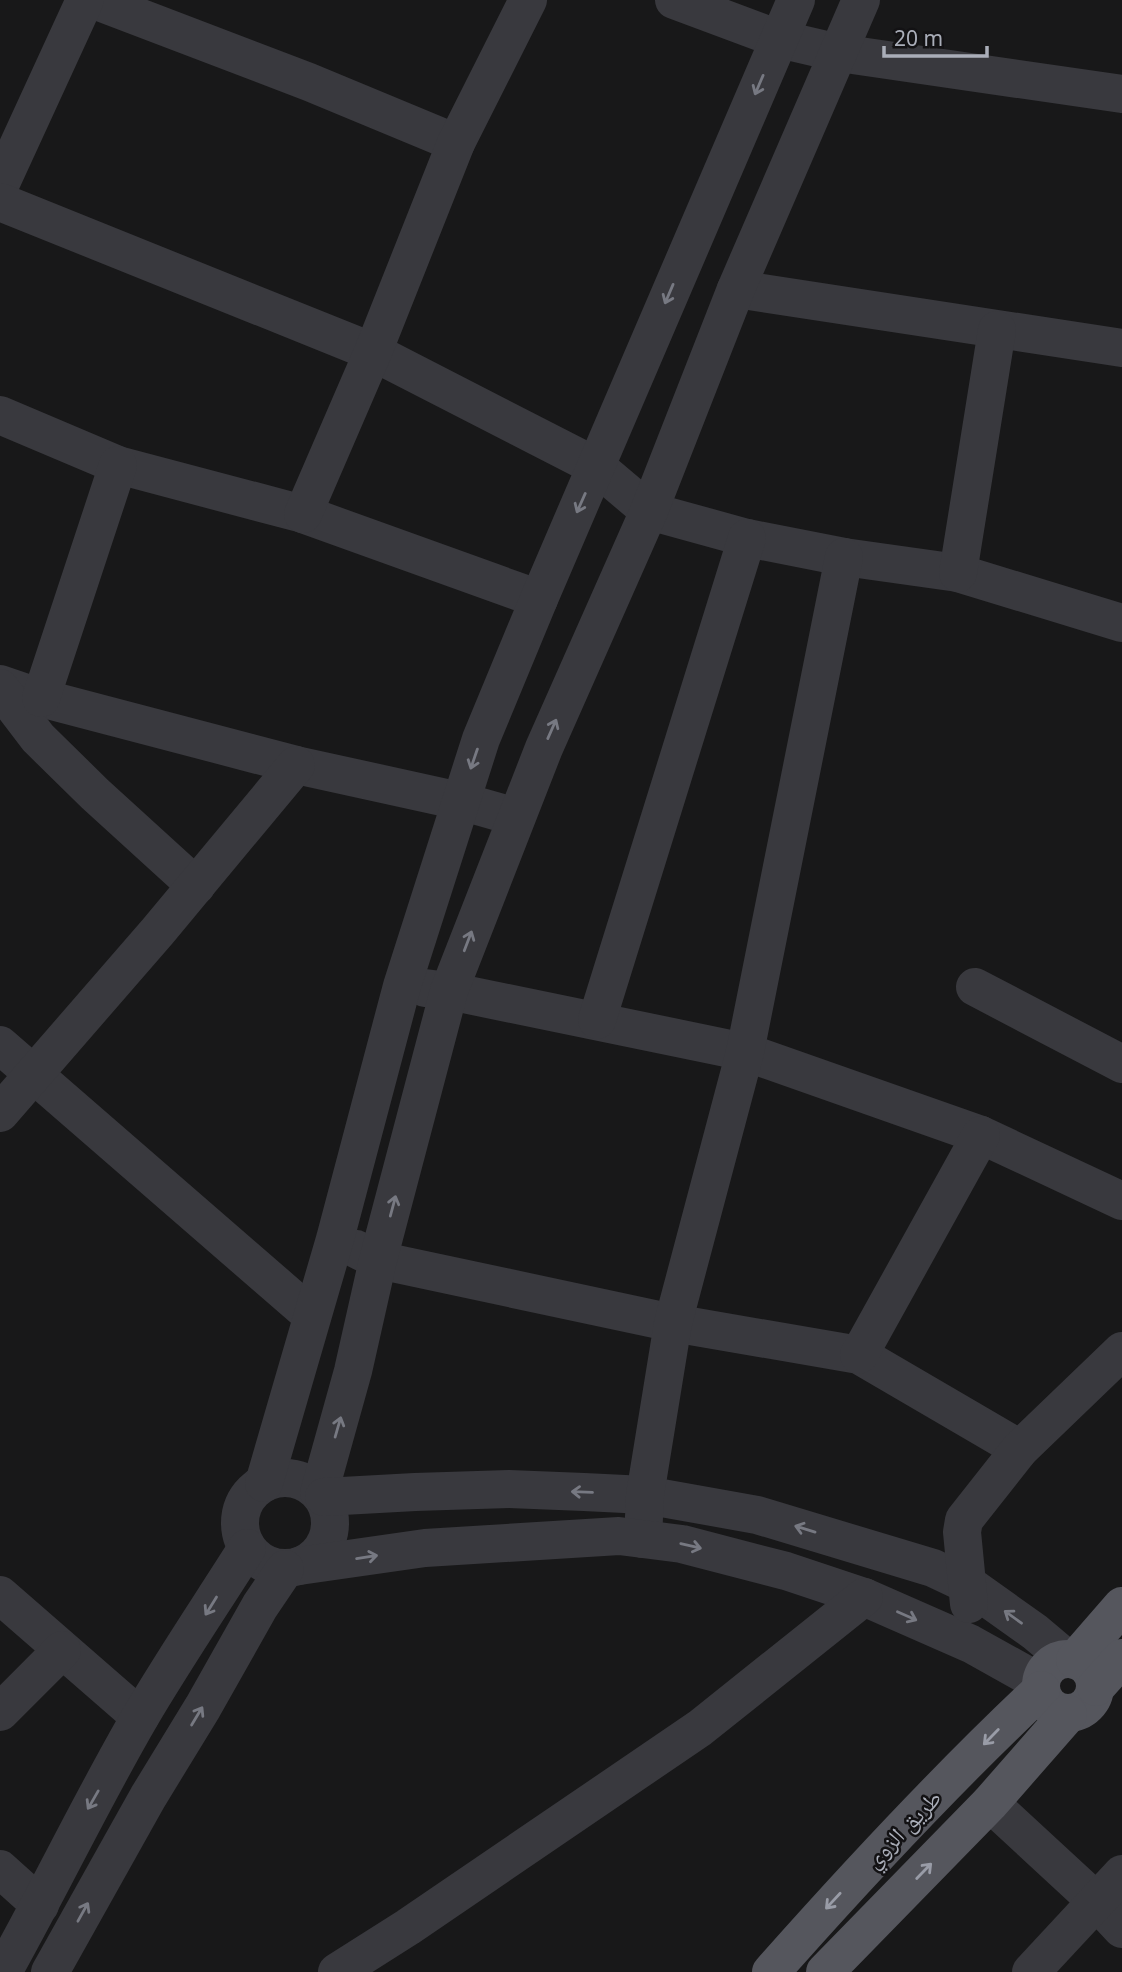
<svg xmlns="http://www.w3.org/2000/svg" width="1122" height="1972" viewBox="0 0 1122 1972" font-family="'Noto Sans','Noto Naskh Arabic',sans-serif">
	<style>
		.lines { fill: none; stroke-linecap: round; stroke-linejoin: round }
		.minor { stroke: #39393e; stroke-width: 38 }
		.major { stroke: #55565d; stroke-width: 38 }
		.oneway { stroke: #777982 }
		.oneway2 { stroke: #999ca7 }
		.labels { text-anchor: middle; stroke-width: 5; stroke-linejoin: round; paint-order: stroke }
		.street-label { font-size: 23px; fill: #aaaeb9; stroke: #131214 }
	</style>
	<rect width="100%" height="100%" fill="#181819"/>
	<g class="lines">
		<!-- minor -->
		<g class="minor">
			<path d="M 94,0 L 309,82 L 456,143"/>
			<path d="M 674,0 L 779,39 L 839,53 L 1122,94"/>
			<path d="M 0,185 L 85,0"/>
			<path d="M 0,202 L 373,352 L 597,467 L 649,511 L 747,538 L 844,557 L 958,573 L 1122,623"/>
			<path d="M 736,289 L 1122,348"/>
			<path d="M 0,415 L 118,465 L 303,514 L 539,599"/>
			<path d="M 303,514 L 373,352 L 456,143 L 528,0"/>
			<path d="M 958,573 L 997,330"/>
			<path d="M 0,684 L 41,698 L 296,765 L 460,801 L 516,817"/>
			<path d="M 0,688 L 38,738 L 95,794 L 196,886"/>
			<path d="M 41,698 L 118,465"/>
			<path d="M 975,987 L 1122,1064"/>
			<path d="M 425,988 L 449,991 L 745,1052 L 981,1135 L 1122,1201"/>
			<path d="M 597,1020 L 747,538"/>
			<path d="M 0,1045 L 312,1316"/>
			<path d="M 0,1113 L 158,931 L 296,765"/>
			<path d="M 356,1249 L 378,1260 L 673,1323 L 859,1355 L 1020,1449"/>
			<path d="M 859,1355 L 981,1135"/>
			<circle cx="285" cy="1523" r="45"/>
			<path d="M 264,1483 L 335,1239 L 402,986 L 481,739 L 539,599 L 796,0"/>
			<path d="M 319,1493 L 353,1371 L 378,1260 L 449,991 L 544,748 L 649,511 L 736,289 L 861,0"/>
			<path d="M 324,1497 L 415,1492 L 509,1489 L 584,1492 L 645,1495 L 757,1515 L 933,1568 L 969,1585 L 1035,1632 L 1067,1659"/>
			<path d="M 643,1539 L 645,1495 L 673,1323 L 745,1052 L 844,557"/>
			<path d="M 299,1566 L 425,1548 L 619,1536 L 682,1544 L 786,1571 L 864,1597 L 971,1644 L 1041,1683"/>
			<path d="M 0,1595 L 140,1717"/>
			<path d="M 969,1604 L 962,1532 L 964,1520 L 1020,1449 L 1122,1351"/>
			<path d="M 0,1712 L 62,1650"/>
			<path d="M 990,1803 L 1096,1901 L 1122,1929"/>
			<path d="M 0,1869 L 40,1905"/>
			<path d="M 3,1972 C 50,1888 91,1802 139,1719 C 173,1661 211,1605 247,1548"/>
			<path d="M 50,1972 L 148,1797 L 203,1707 L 260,1606 L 285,1569"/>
			<path d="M 337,1972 L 408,1927 L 700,1728 L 864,1597"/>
			<path d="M 1031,1972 L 1122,1874"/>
		</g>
		<!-- major -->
		<g class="major">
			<circle cx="1068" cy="1686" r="27"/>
			<path d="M 1075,1660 L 1122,1606"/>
			<path d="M 1096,1687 L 1122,1658"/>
			<path d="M 771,1972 C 857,1875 946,1779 1041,1690"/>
			<path d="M 825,1972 L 990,1803 L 1068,1714"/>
		</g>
	</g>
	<!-- one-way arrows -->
	<defs><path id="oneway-shaft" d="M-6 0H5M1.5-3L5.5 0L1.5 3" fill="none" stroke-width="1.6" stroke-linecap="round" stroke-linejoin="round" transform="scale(1.75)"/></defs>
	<g class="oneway">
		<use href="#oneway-shaft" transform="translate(759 85) rotate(113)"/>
		<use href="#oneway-shaft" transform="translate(669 294) rotate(113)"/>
		<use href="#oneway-shaft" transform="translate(581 503) rotate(114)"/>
		<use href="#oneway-shaft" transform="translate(552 729) rotate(-66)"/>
		<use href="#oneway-shaft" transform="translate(474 759) rotate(109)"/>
		<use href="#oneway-shaft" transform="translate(468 941) rotate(-69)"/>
		<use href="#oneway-shaft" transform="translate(393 1206) rotate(-75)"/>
		<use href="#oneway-shaft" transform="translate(338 1427) rotate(-74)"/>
		<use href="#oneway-shaft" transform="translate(582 1492) rotate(-178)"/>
		<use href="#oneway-shaft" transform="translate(805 1529) rotate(-163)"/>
		<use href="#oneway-shaft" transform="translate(691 1546) rotate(13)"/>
		<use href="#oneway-shaft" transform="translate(367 1557) rotate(-9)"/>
		<use href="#oneway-shaft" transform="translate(211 1606) rotate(122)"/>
		<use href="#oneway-shaft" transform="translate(907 1616) rotate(24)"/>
		<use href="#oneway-shaft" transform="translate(1013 1617) rotate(-144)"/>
		<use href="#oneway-shaft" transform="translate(197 1716) rotate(-59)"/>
		<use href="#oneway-shaft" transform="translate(93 1800) rotate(120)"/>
		<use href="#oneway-shaft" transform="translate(83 1912) rotate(-61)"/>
	</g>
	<g class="oneway2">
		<use href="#oneway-shaft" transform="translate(991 1737) rotate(134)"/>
		<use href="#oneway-shaft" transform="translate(924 1871) rotate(-46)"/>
		<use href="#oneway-shaft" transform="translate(833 1901) rotate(133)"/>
	</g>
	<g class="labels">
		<!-- street labels -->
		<g class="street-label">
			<text transform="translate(903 1829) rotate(-46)" y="8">طريق الزوي</text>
		</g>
	</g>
	<!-- scale -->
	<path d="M884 46v10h103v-10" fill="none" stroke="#aaaeb9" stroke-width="3.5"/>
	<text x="894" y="46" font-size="21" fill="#aaaeb9" stroke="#131214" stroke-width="5" paint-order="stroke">20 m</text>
</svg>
